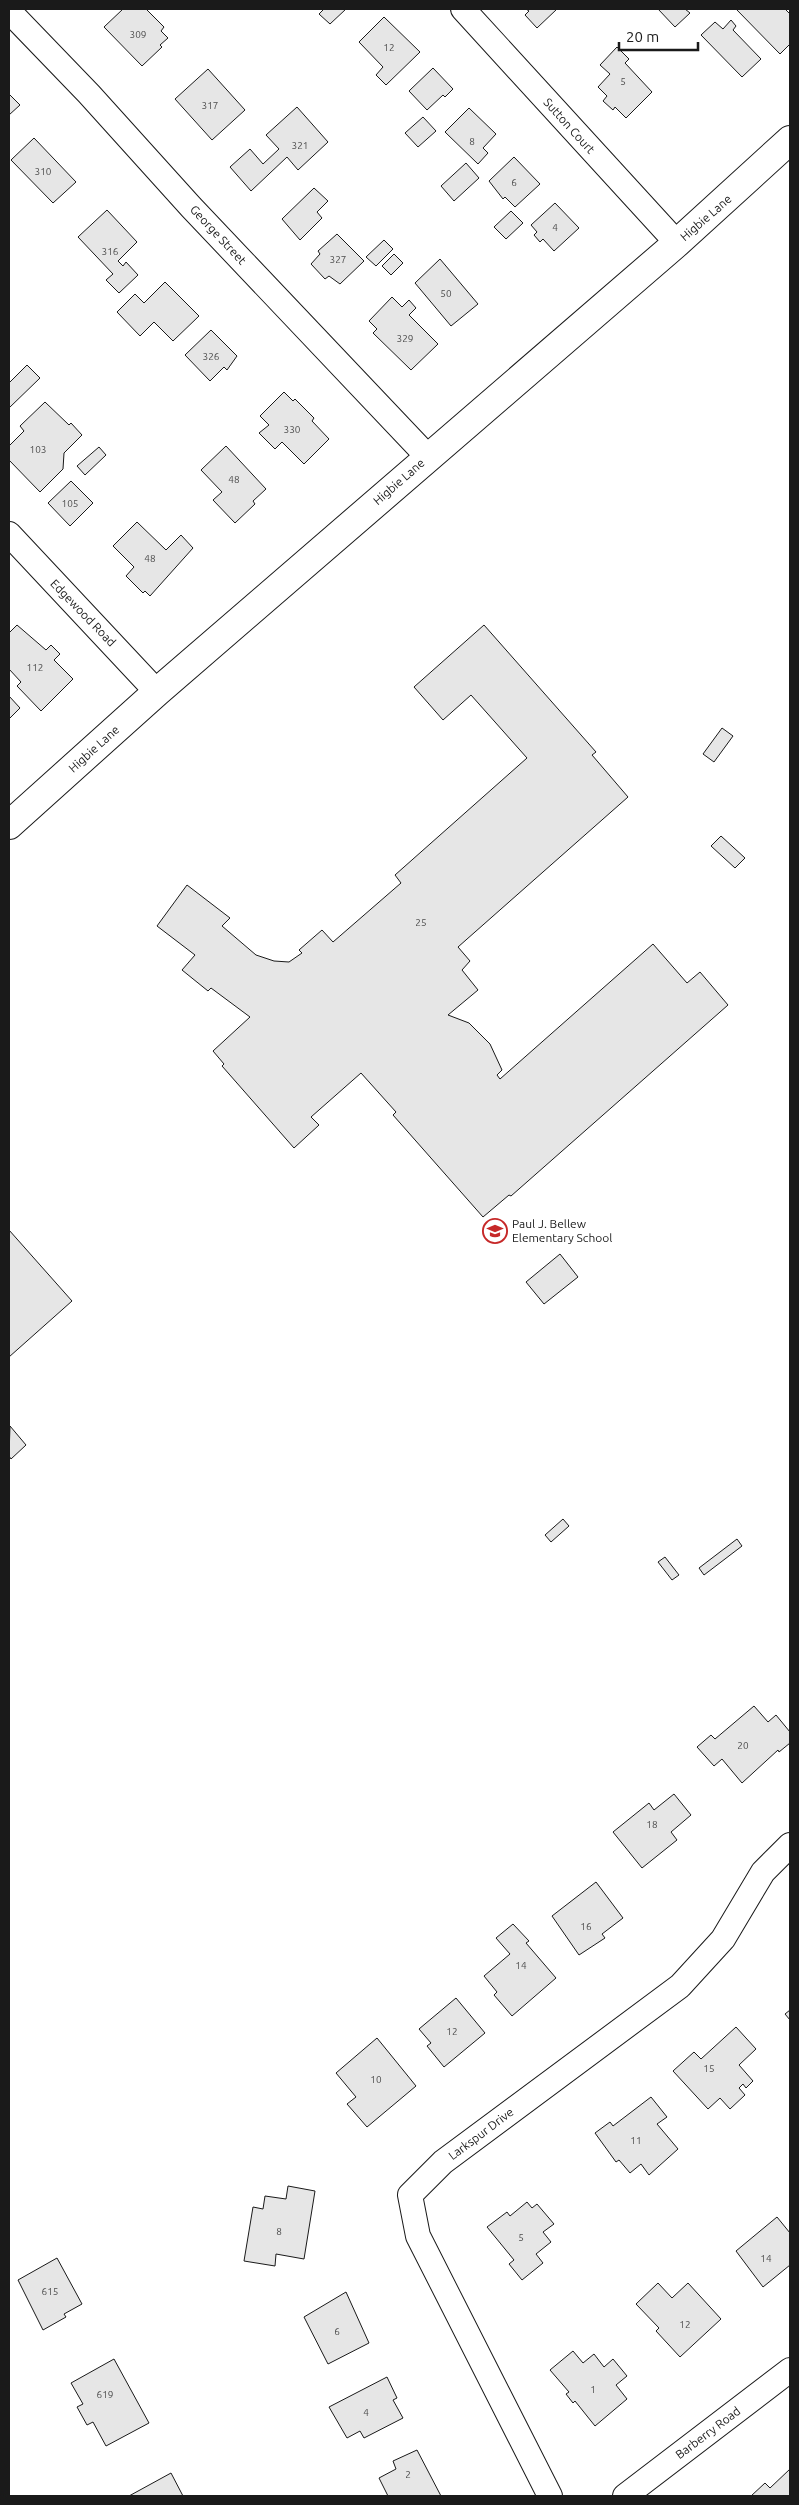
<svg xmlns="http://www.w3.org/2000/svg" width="799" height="2505" viewBox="0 0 799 2505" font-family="Ubuntu,sans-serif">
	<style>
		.building { fill: #e6e6e6; stroke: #1a1a1a }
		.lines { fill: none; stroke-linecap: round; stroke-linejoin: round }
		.minor-casing { stroke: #1a1a1a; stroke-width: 26 }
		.secondary-casing { stroke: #1a1a1a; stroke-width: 30 }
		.minor { stroke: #fff; stroke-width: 24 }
		.secondary { stroke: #fff; stroke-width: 28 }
		.labels { text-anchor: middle; stroke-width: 4; stroke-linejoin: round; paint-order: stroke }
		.number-label { font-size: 10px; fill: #4d4d4d }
		.street-label { font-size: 12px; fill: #1a1a1a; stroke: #fff }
		.poi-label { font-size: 12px; fill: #1a1a1a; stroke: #fff; text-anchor: start }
	</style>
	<rect width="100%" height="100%" fill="#fff"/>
	<!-- building -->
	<g class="building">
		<path d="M 123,9 L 146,9 L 164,27 L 161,31 L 168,38 L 160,45 L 162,47 L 142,66 L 104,27 Z"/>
		<path d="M 324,9 L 346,9 L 330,24 L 319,14 Z"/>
		<path d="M 526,9 L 557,9 L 537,28 L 525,15 L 529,11 Z"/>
		<path d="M 658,9 L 685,9 L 690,13 L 675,27 Z"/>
		<path d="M 736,9 L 785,9 L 790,14 L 790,44 L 780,54 Z"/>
		<path d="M 384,17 L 420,52 L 386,85 L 376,75 L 383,67 L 359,42 Z"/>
		<path d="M 731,20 L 736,26 L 733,30 L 761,59 L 742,77 L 701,35 L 715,22 L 723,29 Z"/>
		<path d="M 617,47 L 629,59 L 625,63 L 652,92 L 626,118 L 615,107 L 613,110 L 603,101 L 607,96 L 598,87 L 610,74 L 600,65 Z"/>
		<path d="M 433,68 L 453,89 L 445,97 L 443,95 L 427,110 L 409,91 Z"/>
		<path d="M 208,69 L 245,110 L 212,140 L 175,99 Z"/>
		<path d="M 9,94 L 20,105 L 9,115 Z"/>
		<path d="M 297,107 L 328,142 L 298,170 L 287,157 L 251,191 L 230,167 L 250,149 L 263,164 L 279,149 L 266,135 Z"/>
		<path d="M 469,108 L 496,134 L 483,148 L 488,153 L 478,164 L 445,132 Z"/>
		<path d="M 423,117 L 436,131 L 418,147 L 405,133 Z"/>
		<path d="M 34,138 L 76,182 L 53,203 L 11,160 Z"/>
		<path d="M 514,157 L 540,184 L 515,207 L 505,197 L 503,199 L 489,181 Z"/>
		<path d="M 466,163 L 479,178 L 454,201 L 441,186 Z"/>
		<path d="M 314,188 L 328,201 L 317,212 L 322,218 L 300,240 L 282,219 Z"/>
		<path d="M 555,203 L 579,228 L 554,251 L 543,239 L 540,242 L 534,235 L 537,232 L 531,225 Z"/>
		<path d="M 107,210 L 137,242 L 118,261 L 123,266 L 126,262 L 138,275 L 119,293 L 106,280 L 113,274 L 78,237 Z"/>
		<path d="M 511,211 L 523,223 L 506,239 L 494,227 Z"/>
		<path d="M 337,234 L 364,261 L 340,284 L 329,276 L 325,279 L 311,264 L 320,254 L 318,251 Z"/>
		<path d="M 384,240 L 393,249 L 376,266 L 366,257 Z"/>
		<path d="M 394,254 L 403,263 L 391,275 L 382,266 Z"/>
		<path d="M 440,259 L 478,304 L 451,326 L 415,283 Z"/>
		<path d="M 165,282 L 199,316 L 173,341 L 154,322 L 140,336 L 117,312 L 135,294 L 144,303 Z"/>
		<path d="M 392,297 L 402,307 L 409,300 L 416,308 L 409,315 L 438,344 L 411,370 L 373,333 L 377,329 L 369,321 Z"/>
		<path d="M 211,330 L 237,356 L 227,370 L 224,367 L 210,381 L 185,355 Z"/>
		<path d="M 27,365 L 40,378 L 9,408 L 9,383 Z"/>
		<path d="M 284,392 L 293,401 L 295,399 L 314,418 L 312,421 L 329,439 L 304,464 L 282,442 L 275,449 L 259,433 L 269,425 L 260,416 Z"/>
		<path d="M 45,402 L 69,425 L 71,423 L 82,435 L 64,453 L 63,469 L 40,492 L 9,460 L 9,446 L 24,431 L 20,426 Z"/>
		<path d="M 226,446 L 266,489 L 253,501 L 255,504 L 235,523 L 213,500 L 222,492 L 201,470 Z"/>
		<path d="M 99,447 L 106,455 L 85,475 L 77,466 Z"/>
		<path d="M 71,481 L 93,503 L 70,526 L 48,503 Z"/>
		<path d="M 137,522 L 166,550 L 181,535 L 193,548 L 150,596 L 145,591 L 143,593 L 126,576 L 134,567 L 113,546 Z"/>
		<path d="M 17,625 L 46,650 L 51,645 L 60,654 L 54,660 L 73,679 L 41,711 L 17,686 L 21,682 L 9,669 L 9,633 Z"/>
		<path d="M 484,625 L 596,752 L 592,755 L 628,797 L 458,947 L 470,961 L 462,970 L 478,990 L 448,1015 L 469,1023 L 490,1044 L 502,1070 L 497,1075 L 500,1079 L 653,944 L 687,983 L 700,972 L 728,1005 L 511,1196 L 509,1195 L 483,1217 L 393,1115 L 396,1112 L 361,1073 L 311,1117 L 319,1125 L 294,1148 L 222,1066 L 224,1064 L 213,1051 L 250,1017 L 211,988 L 208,991 L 182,970 L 195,955 L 157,926 L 187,885 L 230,918 L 222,926 L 256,955 L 274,961 L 289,962 L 302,953 L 299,950 L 322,930 L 333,942 L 401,883 L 395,875 L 527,758 L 471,695 L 443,720 L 414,687 Z"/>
		<path d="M 9,696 L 20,708 L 9,719 Z"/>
		<path d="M 722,728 L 733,736 L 714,762 L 703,754 Z"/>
		<path d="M 721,836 L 745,858 L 735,868 L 711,846 Z"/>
		<path d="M 9,1230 L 72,1301 L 9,1357 Z"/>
		<path d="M 560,1254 L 578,1277 L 544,1304 L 526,1282 Z"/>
		<path d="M 10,1426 L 26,1445 L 11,1459 L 9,1456 Z"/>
		<path d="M 563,1519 L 569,1526 L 551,1542 L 545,1535 Z"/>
		<path d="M 737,1539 L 742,1546 L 704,1575 L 699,1568 Z"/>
		<path d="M 665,1557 L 679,1575 L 672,1580 L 658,1562 Z"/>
		<path d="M 754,1706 L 768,1722 L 776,1715 L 790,1732 L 790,1743 L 779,1752 L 778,1750 L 742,1783 L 722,1759 L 714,1766 L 697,1747 L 711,1735 L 715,1739 Z"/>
		<path d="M 674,1794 L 691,1815 L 671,1832 L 677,1840 L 642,1868 L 613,1832 L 649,1803 L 654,1810 Z"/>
		<path d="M 596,1882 L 623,1918 L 602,1934 L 605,1938 L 579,1955 L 552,1916 Z"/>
		<path d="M 513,1924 L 529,1941 L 526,1943 L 556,1978 L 512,2016 L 494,1995 L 497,1992 L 484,1976 L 510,1954 L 496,1938 Z"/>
		<path d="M 456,1998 L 485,2033 L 444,2067 L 427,2046 L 431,2043 L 419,2029 Z"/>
		<path d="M 790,2010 L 790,2020 L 785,2014 Z"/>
		<path d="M 736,2027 L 756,2049 L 739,2065 L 753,2081 L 746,2088 L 743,2084 L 739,2088 L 745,2095 L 730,2109 L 720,2098 L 708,2109 L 673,2071 L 694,2052 L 701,2059 Z"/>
		<path d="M 377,2038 L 416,2086 L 367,2127 L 347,2104 L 356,2097 L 336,2073 Z"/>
		<path d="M 651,2097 L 667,2117 L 657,2124 L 678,2149 L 649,2175 L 641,2164 L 630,2173 L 619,2160 L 616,2162 L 595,2133 L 610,2122 L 613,2126 Z"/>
		<path d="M 288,2186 L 315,2191 L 304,2259 L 276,2254 L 275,2266 L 244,2261 L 253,2207 L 263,2209 L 265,2196 L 286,2199 Z"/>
		<path d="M 527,2202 L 532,2208 L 537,2204 L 554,2224 L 543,2232 L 551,2242 L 536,2254 L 543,2263 L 522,2280 L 509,2264 L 514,2260 L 487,2227 L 507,2212 L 510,2216 Z"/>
		<path d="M 777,2217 L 790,2233 L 790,2265 L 763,2287 L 736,2251 Z"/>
		<path d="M 57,2258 L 82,2304 L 64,2314 L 66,2317 L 43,2330 L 18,2280 Z"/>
		<path d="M 658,2283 L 672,2298 L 688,2283 L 721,2319 L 680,2357 L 656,2331 L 659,2328 L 636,2304 Z"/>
		<path d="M 346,2292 L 369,2343 L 328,2364 L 304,2317 Z"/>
		<path d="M 573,2351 L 583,2363 L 594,2354 L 604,2367 L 613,2359 L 627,2376 L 616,2385 L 627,2399 L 595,2426 L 575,2401 L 573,2403 L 566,2394 L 569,2392 L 550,2370 Z"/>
		<path d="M 114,2359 L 149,2423 L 106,2446 L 93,2422 L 87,2425 L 77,2407 L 83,2404 L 71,2383 Z"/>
		<path d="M 387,2377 L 397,2398 L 393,2400 L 403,2418 L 364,2438 L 360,2431 L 347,2438 L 329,2407 Z"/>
		<path d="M 417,2450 L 441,2496 L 388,2496 L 379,2478 L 396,2469 L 393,2461 Z"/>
		<path d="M 790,2469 L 790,2496 L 751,2496 L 765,2483 L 770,2488 Z"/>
		<path d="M 171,2473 L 183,2496 L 129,2496 Z"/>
	</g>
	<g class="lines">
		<defs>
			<g id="minor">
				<path d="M 463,9 L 677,243"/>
				<path d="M 9,11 L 89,94 L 191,207 L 428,457"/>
				<path d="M 9,534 L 157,692"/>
				<path d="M 550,2496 L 418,2236 L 410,2195 L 443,2162 L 680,1986 L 723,1939 L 763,1872 L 790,1845"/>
				<path d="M 625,2496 L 790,2370"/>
			</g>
			<path id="secondary" d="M 9,825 L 157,692 L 677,243 L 790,140"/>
		</defs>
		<!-- minor casing -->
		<use href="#minor" class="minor-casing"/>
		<!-- secondary casing -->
		<use href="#secondary" class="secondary-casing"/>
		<!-- minor -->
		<use href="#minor" class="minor"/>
		<!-- secondary -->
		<use href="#secondary" class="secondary"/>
	</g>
	<!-- icons -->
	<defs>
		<symbol id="school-ring" viewBox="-11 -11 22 22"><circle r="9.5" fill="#fff" stroke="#c62828" stroke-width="1.5"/><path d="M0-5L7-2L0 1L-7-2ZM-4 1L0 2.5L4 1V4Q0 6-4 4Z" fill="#c62828"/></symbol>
	</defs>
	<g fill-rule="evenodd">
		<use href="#school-ring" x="481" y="1217" width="28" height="28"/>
	</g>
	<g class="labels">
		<!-- number labels -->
		<g class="number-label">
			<text x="138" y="38">309</text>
			<text x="389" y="51">12</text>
			<text x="623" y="85">5</text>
			<text x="210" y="109">317</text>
			<text x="472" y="145">8</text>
			<text x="300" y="149">321</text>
			<text x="43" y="175">310</text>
			<text x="514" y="186">6</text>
			<text x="555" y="231">4</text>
			<text x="110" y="255">316</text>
			<text x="338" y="263">327</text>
			<text x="446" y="297">50</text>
			<text x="405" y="342">329</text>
			<text x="211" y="360">326</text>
			<text x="292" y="433">330</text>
			<text x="38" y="453">103</text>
			<text x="234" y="483">48</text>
			<text x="70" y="507">105</text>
			<text x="150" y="562">48</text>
			<text x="35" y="671">112</text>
			<text x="421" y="926">25</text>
			<text x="743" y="1749">20</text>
			<text x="652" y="1828">18</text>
			<text x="586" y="1930">16</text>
			<text x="521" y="1969">14</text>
			<text x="452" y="2035">12</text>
			<text x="709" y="2072">15</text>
			<text x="376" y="2083">10</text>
			<text x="636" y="2144">11</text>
			<text x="279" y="2235">8</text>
			<text x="521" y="2241">5</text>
			<text x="766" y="2262">14</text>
			<text x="50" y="2295">615</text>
			<text x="685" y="2328">12</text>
			<text x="337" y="2335">6</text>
			<text x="593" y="2393">1</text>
			<text x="105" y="2398">619</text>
			<text x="366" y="2416">4</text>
			<text x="408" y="2478">2</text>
		</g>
		<!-- street labels -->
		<g class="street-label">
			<text transform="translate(569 126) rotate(48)" y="4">Sutton Court</text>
			<text transform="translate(706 218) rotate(-41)" y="4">Higbie Lane</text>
			<text transform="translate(218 235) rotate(47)" y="4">George Street</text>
			<text transform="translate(399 482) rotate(-41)" y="4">Higbie Lane</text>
			<text transform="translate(83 613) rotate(46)" y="4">Edgewood Road</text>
			<text transform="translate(94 749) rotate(-42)" y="4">Higbie Lane</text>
			<text transform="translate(481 2134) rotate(-37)" y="4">Larkspur Drive</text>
			<text transform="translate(708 2433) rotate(-37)" y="4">Barberry Road</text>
		</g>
		<!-- poi labels -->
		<g class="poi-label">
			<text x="512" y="1228">Paul J. Bellew<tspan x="512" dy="14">Elementary School</tspan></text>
		</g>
	</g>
	<!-- border -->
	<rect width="799" height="2505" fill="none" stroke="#1a1a1a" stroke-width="20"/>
	<!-- scale -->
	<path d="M619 42v8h79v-8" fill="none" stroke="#1a1a1a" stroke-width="2.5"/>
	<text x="626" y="42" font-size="15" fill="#1a1a1a" stroke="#ffffff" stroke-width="4" paint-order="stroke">20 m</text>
</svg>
